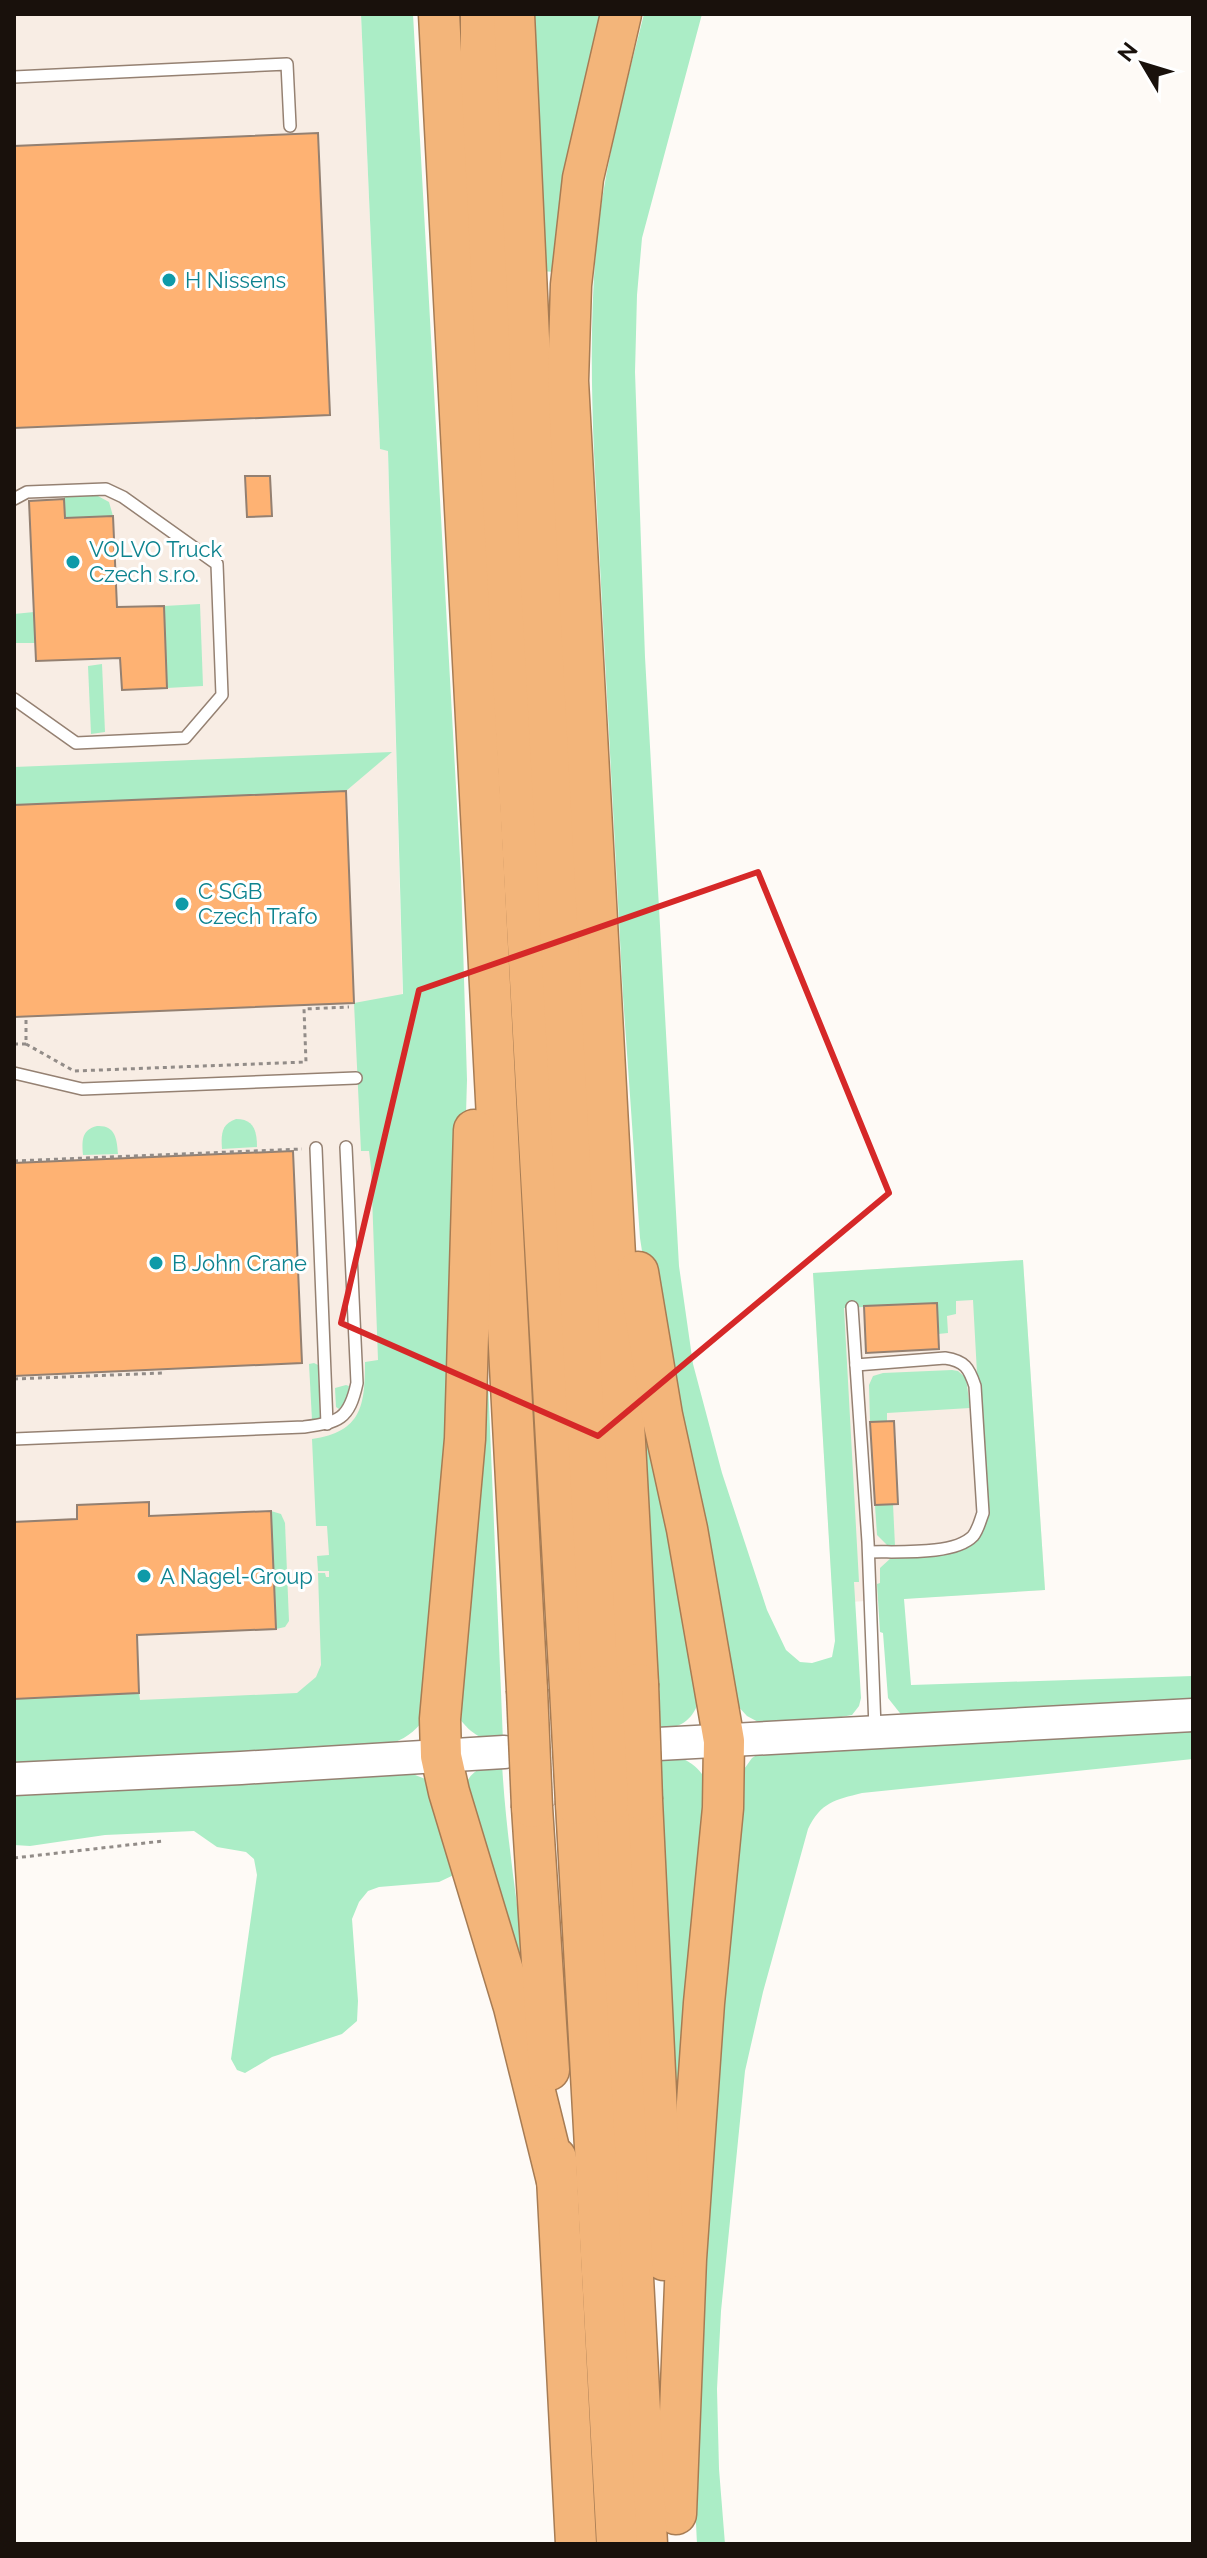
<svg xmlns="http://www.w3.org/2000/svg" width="1207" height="2558" viewBox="0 0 1207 2558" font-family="Raleway,sans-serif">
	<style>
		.built { fill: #f8ede4 }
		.green { fill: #abedc6 }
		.building { fill: #feb273; stroke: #948071; stroke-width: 2 }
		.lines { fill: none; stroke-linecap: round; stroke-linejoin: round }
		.lane-casing { stroke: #958172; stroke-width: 14 }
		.secondary-casing { stroke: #958172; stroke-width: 35 }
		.highway-casing { stroke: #a77c54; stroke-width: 43 }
		.path { stroke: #928c88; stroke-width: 3; stroke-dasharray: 4 4; stroke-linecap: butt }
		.lane { stroke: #fff; stroke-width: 11 }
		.secondary { stroke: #fff; stroke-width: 32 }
		.highway { stroke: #f3b57a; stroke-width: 40 }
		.highway-bridge-casing { stroke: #a77c54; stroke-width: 43; stroke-linecap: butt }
		.highway-bridge { stroke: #f3b57a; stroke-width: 40 }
		.marked { fill: none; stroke: #d62828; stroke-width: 6; stroke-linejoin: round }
		.culture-dot { fill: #0f9aa8; stroke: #fff; stroke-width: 3 }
		.labels { text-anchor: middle; stroke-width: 6; stroke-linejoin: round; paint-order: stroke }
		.culture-label { font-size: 22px; fill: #0d838f; stroke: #fff; text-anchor: start }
	</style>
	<rect width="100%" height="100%" fill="#fefaf6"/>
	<!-- built -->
	<g class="built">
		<path d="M 14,14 L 361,14 L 380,449 L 388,450 L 405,1083 L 350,1689 L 14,1722 Z"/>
		<path d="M 1023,1260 L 1045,1590 L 833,1603 L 813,1273 Z"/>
	</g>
	<!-- green -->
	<g class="green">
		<path d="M 361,14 L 413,14 L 461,877 L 467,1080 L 464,1182 L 425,1718 C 404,1748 378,1746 345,1750 L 14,1765 L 14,1699 L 139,1693 L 140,1700 L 297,1693 L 316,1677 L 321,1665 L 318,1573 L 325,1573 L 326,1577 L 329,1577 L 329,1571 L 318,1571 L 317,1556 L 329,1555 L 327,1526 L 316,1526 L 312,1439 C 362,1432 365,1405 365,1362 L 378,1360 L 371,1168 L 369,1151 L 361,1151 L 354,1003 L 403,994 L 388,451 L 380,449 Z"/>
		<path d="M 529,14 L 606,14 L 555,272 L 540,271 Z"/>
		<path d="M 644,14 L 702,14 L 642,238 L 637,295 L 635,372 L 645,657 L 679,1266 L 693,1364 L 722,1473 L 767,1610 L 786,1650 L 800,1662 L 812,1663 L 832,1657 L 835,1641 L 813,1273 L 1023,1260 L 1045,1590 L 904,1599 L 911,1685 L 1193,1676 L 1193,1705 L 903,1717 L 888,1698 L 883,1633 L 880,1632 L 877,1584 L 880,1583 L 880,1568 L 892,1557 L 944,1552 L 980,1533 L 979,1410 L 973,1300 L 956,1301 L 956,1314 L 947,1316 L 948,1333 L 938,1334 L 936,1303 L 844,1308 L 859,1582 L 854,1582 L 861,1698 L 859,1706 L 852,1715 L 841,1717 L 842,1723 L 762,1724 L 747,1716 L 736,1704 L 646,1277 L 640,1238 L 623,996 L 594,453 C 591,379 590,303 598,228 C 607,156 626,85 644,14 Z"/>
		<path d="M 96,495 L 109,502 L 113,516 L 65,518 L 64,496 Z"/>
		<path d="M 200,604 L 203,686 L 167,688 L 164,606 Z"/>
		<path d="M 34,612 L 35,643 L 14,643 L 14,614 Z"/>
		<path d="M 102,664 L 105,732 L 91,734 L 88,666 Z"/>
		<path d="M 392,752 L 346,791 L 14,805 L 14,767 Z"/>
		<path d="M 236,1119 C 254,1119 257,1131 257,1147 L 222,1149 C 221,1135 221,1124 236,1119 Z"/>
		<path d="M 97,1126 C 115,1125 117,1138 118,1154 L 83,1155 C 82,1141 81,1130 97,1126 Z"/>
		<path d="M 487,1357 L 501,1692 L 503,1742 C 482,1740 472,1735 459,1718 Z"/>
		<path d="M 314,1363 L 318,1365 L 320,1416 L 320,1419 L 312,1420 L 309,1364 Z"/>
		<path d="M 635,1366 L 661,1490 L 699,1701 C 691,1722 681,1727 659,1730 Z"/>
		<path d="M 952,1370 L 958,1371 L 966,1378 L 970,1408 L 887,1413 L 887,1421 L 870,1422 L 869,1385 L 873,1376 L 883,1373 Z"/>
		<path d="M 346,1385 L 349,1386 L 346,1401 L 339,1409 L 336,1407 L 335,1388 Z"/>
		<path d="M 893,1504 L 895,1546 L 887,1545 L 877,1535 L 875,1505 Z"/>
		<path d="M 271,1511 L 281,1514 L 285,1523 L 289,1621 L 285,1627 L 276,1629 Z"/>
		<path d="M 1193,1725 L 1193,1759 L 862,1793 C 835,1800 821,1802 808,1829 L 763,1992 L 745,2071 L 721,2311 L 717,2389 L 719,2469 L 725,2544 L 697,2544 L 690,2400 L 742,1772 L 752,1758 L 760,1753 Z"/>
		<path d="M 659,1755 C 681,1755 696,1762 707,1782 L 676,2119 Z"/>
		<path d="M 502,1763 C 506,1840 520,1917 528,1993 L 465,1785 C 473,1768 485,1766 502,1763 Z"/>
		<path d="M 410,1773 L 428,1780 L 460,1872 L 439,1882 L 379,1887 L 368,1891 L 359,1902 L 352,1919 L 358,2001 L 357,2021 L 342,2034 L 272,2057 L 245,2073 L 237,2070 L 231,2059 L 257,1875 L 254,1859 L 246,1852 L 217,1847 L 194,1831 L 105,1835 L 30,1846 L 14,1845 L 14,1795 L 23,1791 Z"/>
	</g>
	<!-- building -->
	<g class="building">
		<path d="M 318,133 L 330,415 L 14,428 L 14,146 Z"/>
		<path d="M 245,476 L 270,476 L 272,516 L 247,517 Z"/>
		<path d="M 64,499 L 65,518 L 113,516 L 117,607 L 164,606 L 167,688 L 122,690 L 120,658 L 36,661 L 29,501 Z"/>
		<path d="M 346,791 L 354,1003 L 14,1017 L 14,805 Z"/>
		<path d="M 293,1151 L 302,1363 L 14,1376 L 14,1163 Z"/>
		<path d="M 937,1303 L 939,1349 L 866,1353 L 864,1306 Z"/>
		<path d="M 894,1421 L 898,1504 L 875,1505 L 870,1422 Z"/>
		<path d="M 149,1502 L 149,1516 L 271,1511 L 276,1629 L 137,1635 L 139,1693 L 14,1699 L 14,1522 L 77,1519 L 77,1505 Z"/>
	</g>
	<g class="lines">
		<defs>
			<g id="lane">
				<path d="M 14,77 L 287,64 L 290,126"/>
				<path d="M 14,499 L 27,492 L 106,489 L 123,497 L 217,564 L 222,695 L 185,738 L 76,743 L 14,699"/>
				<path d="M 14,1073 L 82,1089 L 356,1078"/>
				<path d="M 316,1148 L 327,1424"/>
				<path d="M 852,1307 L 868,1542 L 875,1728"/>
				<path d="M 856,1365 L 945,1358 C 965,1361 969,1368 975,1386 L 983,1513 C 980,1521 978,1530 973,1536 C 954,1556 895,1551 869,1552"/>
				<path d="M 14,1439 L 304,1427 C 339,1422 349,1420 357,1383 L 346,1147"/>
			</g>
			<g id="secondary">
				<path d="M 658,1744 L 1193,1715"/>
				<path d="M 14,1779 L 241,1768 L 504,1752"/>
			</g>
			<g id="highway">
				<path d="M 439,14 L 527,1690"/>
				<path d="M 481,14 L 481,71 L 497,395 L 570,1688"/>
				<path d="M 514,14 L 537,511 L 602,1686"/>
				<path d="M 621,14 L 583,178 L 571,285 L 568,381 L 638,1684"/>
				<path d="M 474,1130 L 465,1439 L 440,1719 L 441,1756 L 449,1792 L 514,2007 L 558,2185"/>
				<path d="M 638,1272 L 662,1415 L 687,1529 L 724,1741 L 723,1808 L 704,2003 L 686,2259 L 676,2514"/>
				<path d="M 642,1800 L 664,2260"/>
				<path d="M 608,1802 L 647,2544"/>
				<path d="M 576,1804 L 617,2544"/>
				<path d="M 532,1807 L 549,2070"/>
				<path d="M 556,2158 L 576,2544"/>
			</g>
		</defs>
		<!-- lane casing -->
		<use href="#lane" class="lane-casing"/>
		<!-- secondary casing -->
		<use href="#secondary" class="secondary-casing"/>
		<!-- highway casing -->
		<use href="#highway" class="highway-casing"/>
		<!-- path -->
		<g class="path">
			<path d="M 14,1044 L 26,1044 L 26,1018"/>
			<path d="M 26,1044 L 74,1071 L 306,1062 L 304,1009 L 349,1007"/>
			<path d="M 14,1161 L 302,1149"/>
			<path d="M 14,1379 L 162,1373"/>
			<path d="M 14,1858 L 163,1841"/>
		</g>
		<!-- lane -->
		<use href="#lane" class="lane"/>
		<!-- secondary -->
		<use href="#secondary" class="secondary"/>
		<!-- highway -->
		<use href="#highway" class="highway"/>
		<defs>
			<g id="highway-bridge">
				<path d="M 638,1684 L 642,1800"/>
				<path d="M 602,1686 L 608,1802"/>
				<path d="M 570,1688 L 576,1804"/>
				<path d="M 527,1690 L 532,1807"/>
			</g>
		</defs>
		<!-- highway-bridge casing -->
		<use href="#highway-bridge" class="highway-bridge-casing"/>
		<!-- highway-bridge -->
		<use href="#highway-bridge" class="highway-bridge"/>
	</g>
	<!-- marked area -->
	<path class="marked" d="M 758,872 L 889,1193 L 598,1436 L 341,1323 L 419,990 Z"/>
	<!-- markers -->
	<g class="culture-dot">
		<circle cx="169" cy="280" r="8"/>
		<circle cx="73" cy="562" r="8"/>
		<circle cx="182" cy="904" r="8"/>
		<circle cx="156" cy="1263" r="8"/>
		<circle cx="144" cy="1576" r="8"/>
	</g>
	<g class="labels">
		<!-- culture labels -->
		<g class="culture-label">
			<text x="185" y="288">H Nissens</text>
			<text x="89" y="557">VOLVO Truck<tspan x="89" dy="25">Czech s.r.o.</tspan></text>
			<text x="198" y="899">C SGB<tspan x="198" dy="25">Czech Trafo</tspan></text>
			<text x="172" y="1271">B John Crane</text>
			<text x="160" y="1584">A Nagel-Group</text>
		</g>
	</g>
	<!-- border -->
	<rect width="1207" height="2558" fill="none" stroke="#19110c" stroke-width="32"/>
	<!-- north arrow -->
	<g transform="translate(1143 64) rotate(308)" stroke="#ffffff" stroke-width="6" paint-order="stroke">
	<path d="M0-6L14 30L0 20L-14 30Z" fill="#19110c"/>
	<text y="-12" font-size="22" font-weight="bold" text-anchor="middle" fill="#19110c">N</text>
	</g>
</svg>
